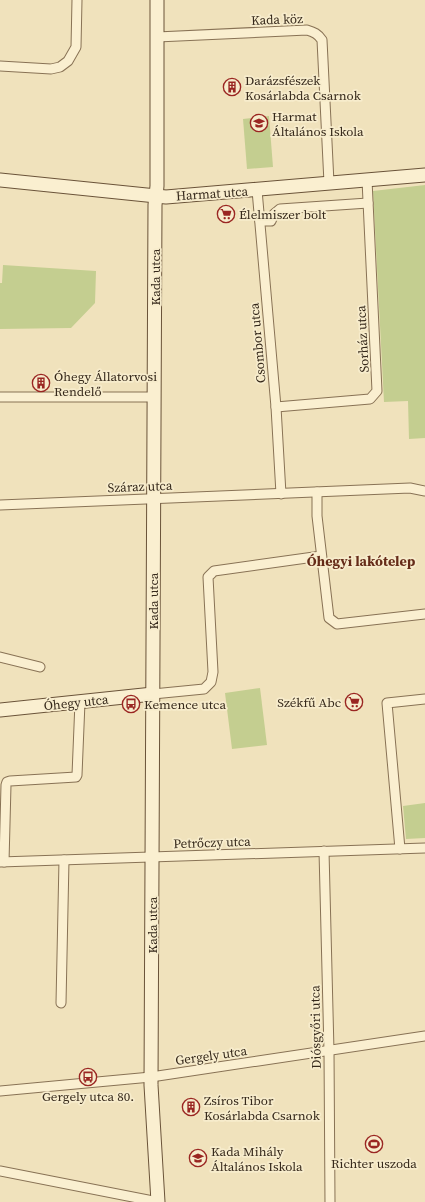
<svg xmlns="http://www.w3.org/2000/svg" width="425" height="1202" viewBox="0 0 425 1202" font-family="'Source Serif 4',serif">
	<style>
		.green { fill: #c4ce90 }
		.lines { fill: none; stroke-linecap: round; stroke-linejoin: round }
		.street-casing { stroke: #887255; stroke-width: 11 }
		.secondary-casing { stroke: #6a5339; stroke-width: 15 }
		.street { stroke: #faefd0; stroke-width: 9 }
		.secondary { stroke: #faefd0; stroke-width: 13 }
		.labels { text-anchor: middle; stroke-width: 3.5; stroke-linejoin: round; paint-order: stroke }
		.street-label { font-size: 13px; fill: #36291b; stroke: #f7eccc }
		.poi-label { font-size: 13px; fill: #36291b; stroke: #f7eccc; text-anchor: start }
		.neighbourhood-label { font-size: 14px; font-weight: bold; fill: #652b18; stroke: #f7eccc }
	</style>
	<rect width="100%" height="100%" fill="#f0e2bc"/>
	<!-- green -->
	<g class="green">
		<path d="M 269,116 L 273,167 L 247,169 L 243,119 Z"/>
		<path d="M 425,185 L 425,438 L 409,439 L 408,401 L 384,402 L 373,191 Z"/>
		<path d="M 3,265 L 96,271 L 95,303 L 71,328 L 0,329 L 0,283 L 2,283 Z"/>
		<path d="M 260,688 L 267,745 L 232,749 L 225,693 Z"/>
		<path d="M 425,803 L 425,838 L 406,839 L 403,806 Z"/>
	</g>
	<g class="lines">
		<defs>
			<g id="street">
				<path d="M 157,37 L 307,30 C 314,32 318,34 322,40 L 329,183"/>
				<path d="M 0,66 L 51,69 L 60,67 L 68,61 L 76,47 L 77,0"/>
				<path d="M 257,190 L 276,407 L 281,494"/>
				<path d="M 260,221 L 271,221 L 274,214 L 280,209 L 368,203"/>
				<path d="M 0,397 L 154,397"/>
				<path d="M 276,407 L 370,399 L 377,391 L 367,180"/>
				<path d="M 317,492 L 317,516 L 329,618 L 337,624 L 425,614"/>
				<path d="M 0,505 L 410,488 L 425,491"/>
				<path d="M 0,657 L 40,667"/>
				<path d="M 153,694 L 204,689 L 211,682 L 213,672 L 208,577 L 214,571 L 321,556"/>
				<path d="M 400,849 L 387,703 L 425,699"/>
				<path d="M 324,851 L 329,1051 L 330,1202"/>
				<path d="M 0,862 L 425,848"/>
				<path d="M 4,862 L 6,785 L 7,782 L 10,781 L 76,777 L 77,775 L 80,702"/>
				<path d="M 61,1003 L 64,860"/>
				<path d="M 0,1091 L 151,1077 L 425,1036"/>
				<path d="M 0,1171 L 158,1202"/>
			</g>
			<g id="secondary">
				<path d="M 157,0 L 157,186 L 155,205 L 151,1085 L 158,1202"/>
				<path d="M 0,180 L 166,197 L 425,175"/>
				<path d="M 0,710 L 153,694"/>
			</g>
		</defs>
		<!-- street casing -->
		<use href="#street" class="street-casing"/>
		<!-- secondary casing -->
		<use href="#secondary" class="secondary-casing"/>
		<!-- street -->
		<use href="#street" class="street"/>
		<!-- secondary -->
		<use href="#secondary" class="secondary"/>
	</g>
	<!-- icons -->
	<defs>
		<symbol id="building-ring" viewBox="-11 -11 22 22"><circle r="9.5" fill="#f7eccc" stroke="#9a2622" stroke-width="1.5"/><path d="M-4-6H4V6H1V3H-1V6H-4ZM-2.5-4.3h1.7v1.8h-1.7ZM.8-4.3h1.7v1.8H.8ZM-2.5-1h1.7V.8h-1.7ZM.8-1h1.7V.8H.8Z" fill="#9a2622"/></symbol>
		<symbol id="school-ring" viewBox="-11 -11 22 22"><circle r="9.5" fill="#f7eccc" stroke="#9a2622" stroke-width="1.5"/><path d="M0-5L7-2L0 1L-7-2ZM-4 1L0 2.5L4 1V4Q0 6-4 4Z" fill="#9a2622"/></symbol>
		<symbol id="supermarket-ring" viewBox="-11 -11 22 22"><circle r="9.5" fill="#f7eccc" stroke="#9a2622" stroke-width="1.5"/><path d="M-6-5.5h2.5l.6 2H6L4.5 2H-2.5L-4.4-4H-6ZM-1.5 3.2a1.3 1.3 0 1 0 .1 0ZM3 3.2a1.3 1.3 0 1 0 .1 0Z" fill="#9a2622"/></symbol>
		<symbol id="bus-ring" viewBox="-11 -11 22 22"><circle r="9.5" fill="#f7eccc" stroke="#9a2622" stroke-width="1.5"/><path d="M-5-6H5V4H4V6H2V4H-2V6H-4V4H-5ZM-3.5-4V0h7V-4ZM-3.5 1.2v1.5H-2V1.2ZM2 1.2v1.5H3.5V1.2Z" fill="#9a2622"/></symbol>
		<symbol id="stadium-ring" viewBox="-11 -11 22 22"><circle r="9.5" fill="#f7eccc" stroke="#9a2622" stroke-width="1.5"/><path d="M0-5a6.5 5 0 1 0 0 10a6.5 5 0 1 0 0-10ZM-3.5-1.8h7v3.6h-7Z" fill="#9a2622"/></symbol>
	</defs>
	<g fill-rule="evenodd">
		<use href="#building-ring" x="222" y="77" width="20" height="20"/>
		<use href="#school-ring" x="249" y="113" width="20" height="20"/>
		<use href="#supermarket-ring" x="216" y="204" width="20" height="20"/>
		<use href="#building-ring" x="31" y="373" width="20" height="20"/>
		<use href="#supermarket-ring" x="344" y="692" width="20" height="20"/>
		<use href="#bus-ring" x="121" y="694" width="20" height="20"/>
		<use href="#bus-ring" x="78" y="1067" width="20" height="20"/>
		<use href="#building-ring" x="181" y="1097" width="20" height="20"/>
		<use href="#stadium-ring" x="364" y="1134" width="20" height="20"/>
		<use href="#school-ring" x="188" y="1148" width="20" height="20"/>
	</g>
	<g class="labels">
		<!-- street labels -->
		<g class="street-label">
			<text transform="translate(277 19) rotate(-2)" y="5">Kada köz</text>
			<text transform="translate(212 193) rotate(-4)" y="5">Harmat utca</text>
			<text transform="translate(155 277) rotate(-90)" y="5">Kada utca</text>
			<text transform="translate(362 339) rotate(-93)" y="5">Sorház utca</text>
			<text transform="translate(257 343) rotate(-95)" y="5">Csombor utca</text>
			<text transform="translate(140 486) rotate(-2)" y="5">Száraz utca</text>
			<text transform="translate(153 601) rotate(-90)" y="5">Kada utca</text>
			<text transform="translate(76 702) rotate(-6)" y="5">Óhegy utca</text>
			<text transform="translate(212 842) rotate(-2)" y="5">Petrőczy utca</text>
			<text transform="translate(152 925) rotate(-90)" y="5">Kada utca</text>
			<text transform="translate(315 1027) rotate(-91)" y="5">Diósgyőri utca</text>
			<text transform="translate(211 1055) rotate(-8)" y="5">Gergely utca</text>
		</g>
		<!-- poi labels -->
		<g class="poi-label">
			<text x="245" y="85">Darázsfészek<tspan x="245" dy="15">Kosárlabda Csarnok</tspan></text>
			<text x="272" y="121">Harmat<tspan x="272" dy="15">Általános Iskola</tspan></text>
			<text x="239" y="219">Élelmiszer bolt</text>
			<text x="54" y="381">Óhegy Állatorvosi<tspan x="54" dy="15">Rendelő</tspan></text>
			<text x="341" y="707" text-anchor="end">Székfű Abc</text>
			<text x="144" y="709">Kemence utca</text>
			<text x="88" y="1101" text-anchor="middle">Gergely utca 80.</text>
			<text x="204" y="1105">Zsíros Tibor<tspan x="204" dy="15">Kosárlabda Csarnok</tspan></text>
			<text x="211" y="1156">Kada Mihály<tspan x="211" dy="15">Általános Iskola</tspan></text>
			<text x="374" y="1168" text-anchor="middle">Richter uszoda</text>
		</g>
		<!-- neighbourhood labels -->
		<g class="neighbourhood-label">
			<text x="361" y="566">Óhegyi lakótelep</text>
		</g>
	</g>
</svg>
